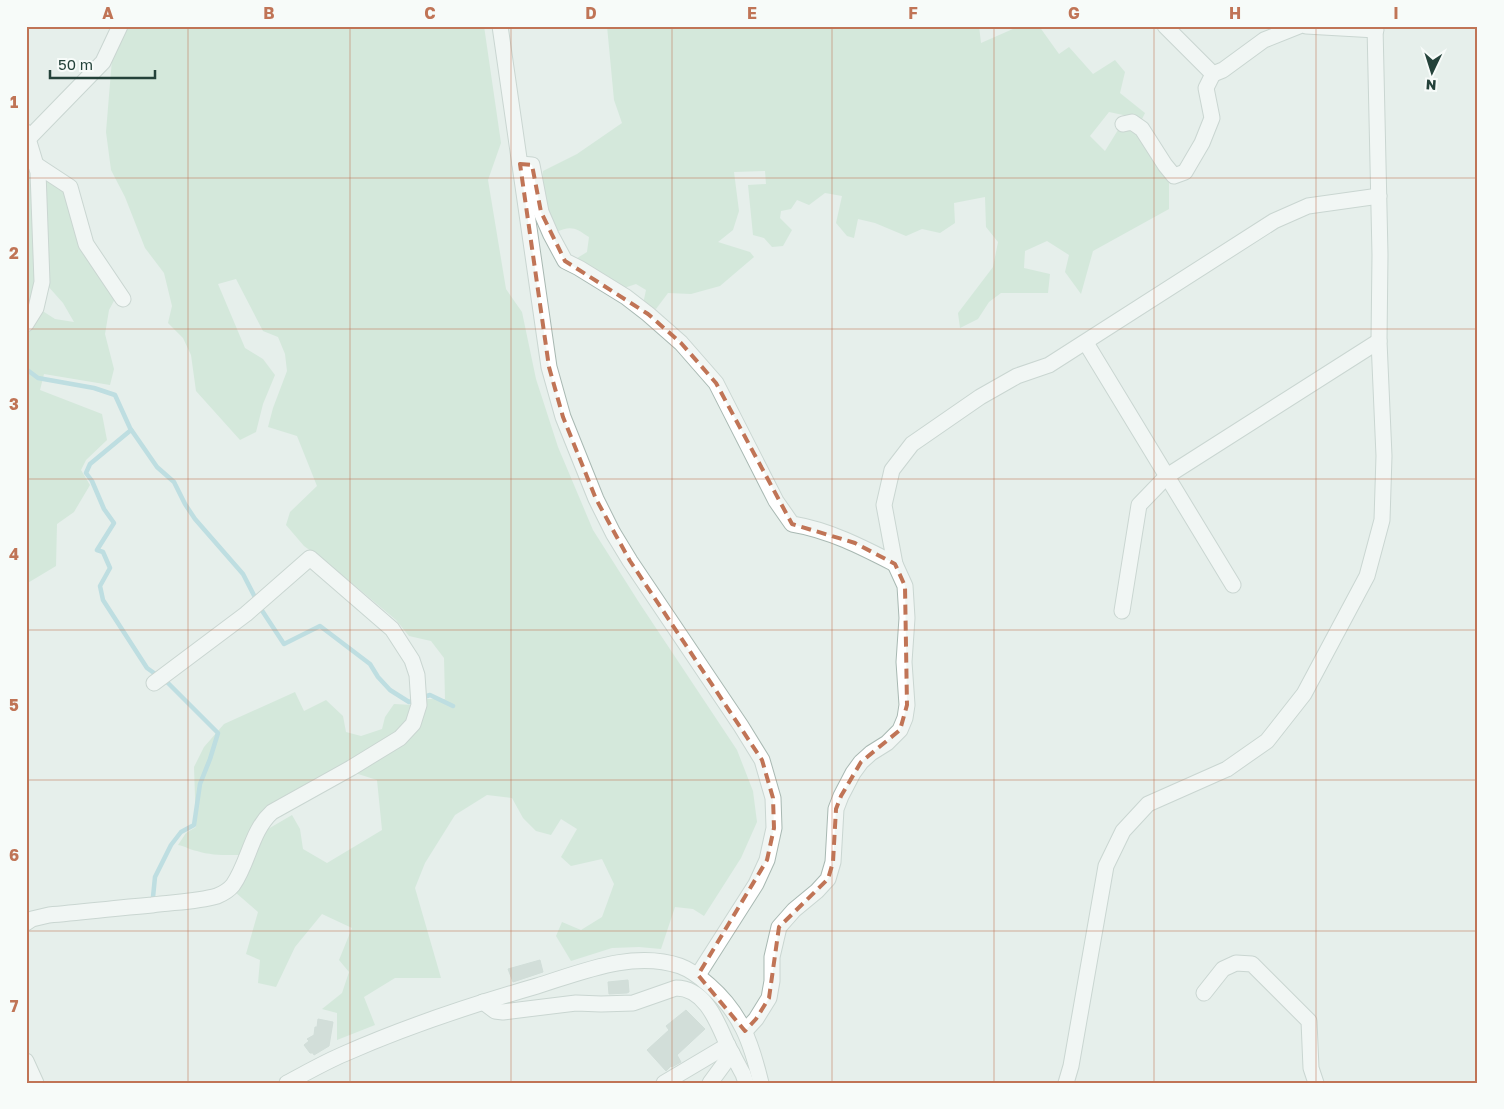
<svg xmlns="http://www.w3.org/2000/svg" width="1504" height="1109" viewBox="0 0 1504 1109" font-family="'Golos Text',sans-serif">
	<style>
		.green { fill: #bfe0c8 }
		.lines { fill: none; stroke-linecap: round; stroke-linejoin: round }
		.stream { stroke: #8ec9d4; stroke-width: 4.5 }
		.building { fill: #bbcac4; stroke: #b8c9c2 }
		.minor-casing { stroke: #a8b8b2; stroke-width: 17 }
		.minor { stroke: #fff; stroke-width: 15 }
		.marked { fill: none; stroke: #c07456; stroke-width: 4; stroke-dasharray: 10 6; stroke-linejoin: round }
		.grid { fill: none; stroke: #c07456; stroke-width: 1; stroke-opacity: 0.55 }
		.neatline { fill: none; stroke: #c07456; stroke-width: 2 }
		.grid-label { font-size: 16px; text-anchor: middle; font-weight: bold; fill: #c07456 }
	</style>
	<rect width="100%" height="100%" fill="#e6efeb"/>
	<!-- green -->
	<g class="green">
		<path d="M 127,26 L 484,26 L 501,143 L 488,180 L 506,289 L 522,312 L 536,379 L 558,447 L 593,530 L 640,604 L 737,750 L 753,791 L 757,822 L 741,858 L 704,916 L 693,909 L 675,907 L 661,949 L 639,947 L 612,948 L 571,961 L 556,936 L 562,922 L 581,930 L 602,917 L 614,884 L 602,859 L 571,866 L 561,857 L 577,829 L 561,819 L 551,835 L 536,831 L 523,818 L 512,798 L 487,795 L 455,815 L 425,863 L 415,888 L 441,978 L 395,978 L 364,997 L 375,1025 L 337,1040 L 337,1013 L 322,1009 L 342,993 L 349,972 L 339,960 L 352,928 L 322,914 L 295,947 L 276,987 L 258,983 L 260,960 L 246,954 L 258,912 L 235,892 L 256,849 L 268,829 L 292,815 L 300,829 L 303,849 L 327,863 L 382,830 L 377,780 L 355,773 L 410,736 L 424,699 L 445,699 L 444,658 L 431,641 L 409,636 L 396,620 L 329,564 L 304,546 L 286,525 L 290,512 L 317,486 L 297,436 L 268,427 L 273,408 L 287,371 L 285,354 L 278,337 L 263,331 L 236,279 L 218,284 L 245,348 L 263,359 L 275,375 L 263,404 L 256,432 L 240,440 L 196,391 L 191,355 L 183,338 L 168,323 L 172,306 L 164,273 L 145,248 L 125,197 L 111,170 L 106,132 L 112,59 Z"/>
		<path d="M 607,26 L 979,26 L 981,43 L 1020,26 L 1039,26 L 1059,54 L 1069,47 L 1093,74 L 1115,60 L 1125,72 L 1120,93 L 1145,113 L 1142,119 L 1109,112 L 1090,136 L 1105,151 L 1118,130 L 1130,127 L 1139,132 L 1169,178 L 1169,209 L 1093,251 L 1081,294 L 1065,272 L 1069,255 L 1047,241 L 1025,251 L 1024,268 L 1050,274 L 1048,293 L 1001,293 L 989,302 L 978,319 L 960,328 L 958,313 L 993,267 L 998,242 L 986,227 L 985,197 L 954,203 L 955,223 L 940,233 L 922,229 L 906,236 L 875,223 L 858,219 L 854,238 L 847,236 L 836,223 L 842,196 L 825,193 L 809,205 L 797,200 L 791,209 L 781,211 L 780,218 L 792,230 L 783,246 L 772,247 L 764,238 L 753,235 L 748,185 L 766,184 L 765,171 L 734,172 L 739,211 L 733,230 L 718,242 L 750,252 L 754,257 L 720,286 L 691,294 L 668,293 L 656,309 L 643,304 L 646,290 L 636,284 L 621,289 L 574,260 L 587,252 L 589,237 C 576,228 571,225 556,232 L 545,210 L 541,183 L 543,171 L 577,154 L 622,123 L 614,100 Z"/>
		<path d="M 26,150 L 34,175 L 35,280 L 32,306 L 26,313 Z"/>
		<path d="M 42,175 L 65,192 L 116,297 L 109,310 L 105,334 L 114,369 L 110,385 L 44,374 L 40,390 L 102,414 L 107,440 L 86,460 L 81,470 L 90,485 L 74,512 L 57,524 L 56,566 L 26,584 L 26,332 L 41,310 L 55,319 L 74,322 L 63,303 L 47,285 Z"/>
		<path d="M 295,692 L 304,711 L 326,700 L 343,716 L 346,732 L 361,736 L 382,729 L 385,717 L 394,704 L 413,705 L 409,723 L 395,737 L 291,797 L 244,855 C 229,855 212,856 197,851 C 190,850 185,846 178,845 L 186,833 L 196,827 L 194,767 L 204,747 L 224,724 Z"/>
	</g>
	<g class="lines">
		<!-- stream -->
		<g class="stream">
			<path d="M 26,369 L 38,378 L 94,388 L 115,395 L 130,428 L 157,467 L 174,482 L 185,504 L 195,519 L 243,574 L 261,609 L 284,644 L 320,626 L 370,664 L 378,677 L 390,690 L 409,702 L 430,695 L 453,706"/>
			<path d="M 131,430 L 90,464 L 86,473 L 92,481 L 104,509 L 114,523 L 97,550 L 103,552 L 110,568 L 100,586 L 103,600 L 147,668 L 168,683 L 218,733 L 210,759 L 200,784 L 194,825 L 181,832 L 171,845 L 155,877 L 153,897"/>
		</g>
	</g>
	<!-- building -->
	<g class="building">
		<path d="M 540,960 L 543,972 L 513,982 L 508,969 Z"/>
		<path d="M 628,980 L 629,992 L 627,993 L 609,994 L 608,982 Z"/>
		<path d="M 686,1010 L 705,1029 L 677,1055 L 681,1062 L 672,1067 L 671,1066 L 666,1071 L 647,1050 L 669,1030 L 666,1026 Z"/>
		<path d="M 318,1019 L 333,1022 L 329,1046 L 314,1055 L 313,1053 L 310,1053 L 304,1045 L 309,1041 L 307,1039 L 314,1035 L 315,1027 L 317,1027 Z"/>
	</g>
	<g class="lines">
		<defs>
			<g id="minor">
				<path d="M 500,26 L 549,367 L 563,417 L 596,499 L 613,533 L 630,561 L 741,726 L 762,760 L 773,798 L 774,828 L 767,860 L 756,884 L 698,975"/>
				<path d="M 1165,26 L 1213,74 L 1223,70 L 1264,40 L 1299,26"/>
				<path d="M 1306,26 L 1376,30"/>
				<path d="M 1123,124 L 1132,122 L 1142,129 L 1165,165 L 1174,176 L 1185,172 L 1202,143 L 1212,118 L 1206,88 L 1213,74"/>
				<path d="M 26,132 L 38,172 L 42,282 L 36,308 L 26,324"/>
				<path d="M 28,139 L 103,62 L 120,26"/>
				<path d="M 35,164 L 70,187 L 86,244 L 123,299"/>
				<path d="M 520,164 L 532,165 L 541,212 L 551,235 L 565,261 L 579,268 L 626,297 L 648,314 L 681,343 L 716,383 L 776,501 L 792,524 C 829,530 862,547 895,564"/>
				<path d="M 1086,343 L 1233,585"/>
				<path d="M 1122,611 L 1139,505 L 1167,476 L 1379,341"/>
				<path d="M 26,923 L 32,919 L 49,915 C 83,912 117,908 152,905 C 173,902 196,902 217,896 C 222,894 229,890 233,885 C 249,862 251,831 272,812 L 351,768 L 400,738 L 413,724 L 419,705 L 417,675 L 412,660 L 392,629 L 310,558 L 246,614 L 154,683"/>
				<path d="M 1204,993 L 1223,969 L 1236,963 L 1252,964 L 1309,1021 L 1311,1068 L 1316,1083"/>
				<path d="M 483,1002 L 495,1011 L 503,1012 L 576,1003 L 601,1004 L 633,1003 L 676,988 C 706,988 718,1024 728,1046 C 733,1055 738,1065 743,1074 L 746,1083"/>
				<path d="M 745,1031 L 756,1019 L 769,998 L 772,981 L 772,957 L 779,927 L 794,910 L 817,891 L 828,879 L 833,862 L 836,809 L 841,796 L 853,773 L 861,762 L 871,753 L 887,743 L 900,730 L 905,718 L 907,705 L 904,662 L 907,618 L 905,586 L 895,564 L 884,505 L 892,470 L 912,444 L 980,397 L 1017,376 L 1049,365 L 1274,221 L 1308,206 L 1379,196"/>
				<path d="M 26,1061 L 36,1083"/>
				<path d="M 287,1083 C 306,1073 325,1062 344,1054 C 407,1026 471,1005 537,986 C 582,972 633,950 680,966 C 691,970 700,977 709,985 C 741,1013 751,1042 761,1083"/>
				<path d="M 664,1083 L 728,1045"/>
				<path d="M 710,1083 L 732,1053"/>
				<path d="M 1066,1083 L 1071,1066 L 1106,866 L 1123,831 L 1148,804 L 1227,769 L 1267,741 L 1304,694 L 1367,576 L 1382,520 L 1384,456 L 1379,341 L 1380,255 L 1375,26"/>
			</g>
		</defs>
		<!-- minor casing -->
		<use href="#minor" class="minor-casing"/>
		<!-- minor -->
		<use href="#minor" class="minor"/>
	</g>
	<!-- marked area -->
	<path d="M0 0H1504V1109H0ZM 520,164 L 532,165 L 541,212 L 565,261 L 648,314 L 681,343 L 716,383 L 792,524 L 855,543 L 895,564 L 905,586 L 907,705 L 900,730 L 861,762 L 841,796 L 836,809 L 833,862 L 828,879 L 779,927 L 769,998 L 756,1019 L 745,1031 L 698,975 L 767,860 L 774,828 L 773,798 L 762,760 L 630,561 L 596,499 L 563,417 L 549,367 Z" fill="#e6efeb" fill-opacity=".55" fill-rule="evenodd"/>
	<path class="marked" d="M 520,164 L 532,165 L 541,212 L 565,261 L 648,314 L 681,343 L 716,383 L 792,524 L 855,543 L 895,564 L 905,586 L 907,705 L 900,730 L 861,762 L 841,796 L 836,809 L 833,862 L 828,879 L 779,927 L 769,998 L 756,1019 L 745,1031 L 698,975 L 767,860 L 774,828 L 773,798 L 762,760 L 630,561 L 596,499 L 563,417 L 549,367 Z"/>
	<!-- grid -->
	<path class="grid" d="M 188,26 L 188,1083M 350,26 L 350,1083M 511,26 L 511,1083M 672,26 L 672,1083M 832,26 L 832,1083M 994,26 L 994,1083M 1154,26 L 1154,1083M 1316,26 L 1316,1083M 26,178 L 1478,178M 26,329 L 1478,329M 26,479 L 1478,479M 26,630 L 1478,630M 26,780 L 1478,780M 26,931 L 1478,931"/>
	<!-- border -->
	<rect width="1504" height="1109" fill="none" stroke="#f7fbf9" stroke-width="55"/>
	<!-- north arrow -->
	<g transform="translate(1432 72) rotate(184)" stroke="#f7fbf9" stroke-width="4" paint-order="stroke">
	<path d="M0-4L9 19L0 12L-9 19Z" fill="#24423a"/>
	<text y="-8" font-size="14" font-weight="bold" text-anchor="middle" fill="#24423a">N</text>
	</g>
	<!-- scale -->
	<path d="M50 70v8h105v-8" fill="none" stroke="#24423a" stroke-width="2.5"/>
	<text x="58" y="70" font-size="15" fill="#24423a" stroke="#f7fbf9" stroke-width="4" paint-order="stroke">50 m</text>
	<rect x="28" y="28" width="1448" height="1054" class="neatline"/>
	<g class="grid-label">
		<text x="108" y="19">A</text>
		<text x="269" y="19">B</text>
		<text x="430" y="19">C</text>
		<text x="591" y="19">D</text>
		<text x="752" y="19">E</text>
		<text x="913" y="19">F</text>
		<text x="1074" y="19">G</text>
		<text x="1235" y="19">H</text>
		<text x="1396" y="19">I</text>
		<text x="14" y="108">1</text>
		<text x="14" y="259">2</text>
		<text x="14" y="410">3</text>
		<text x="14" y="560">4</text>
		<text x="14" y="711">5</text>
		<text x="14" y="861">6</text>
		<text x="14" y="1012">7</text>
	</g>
</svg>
